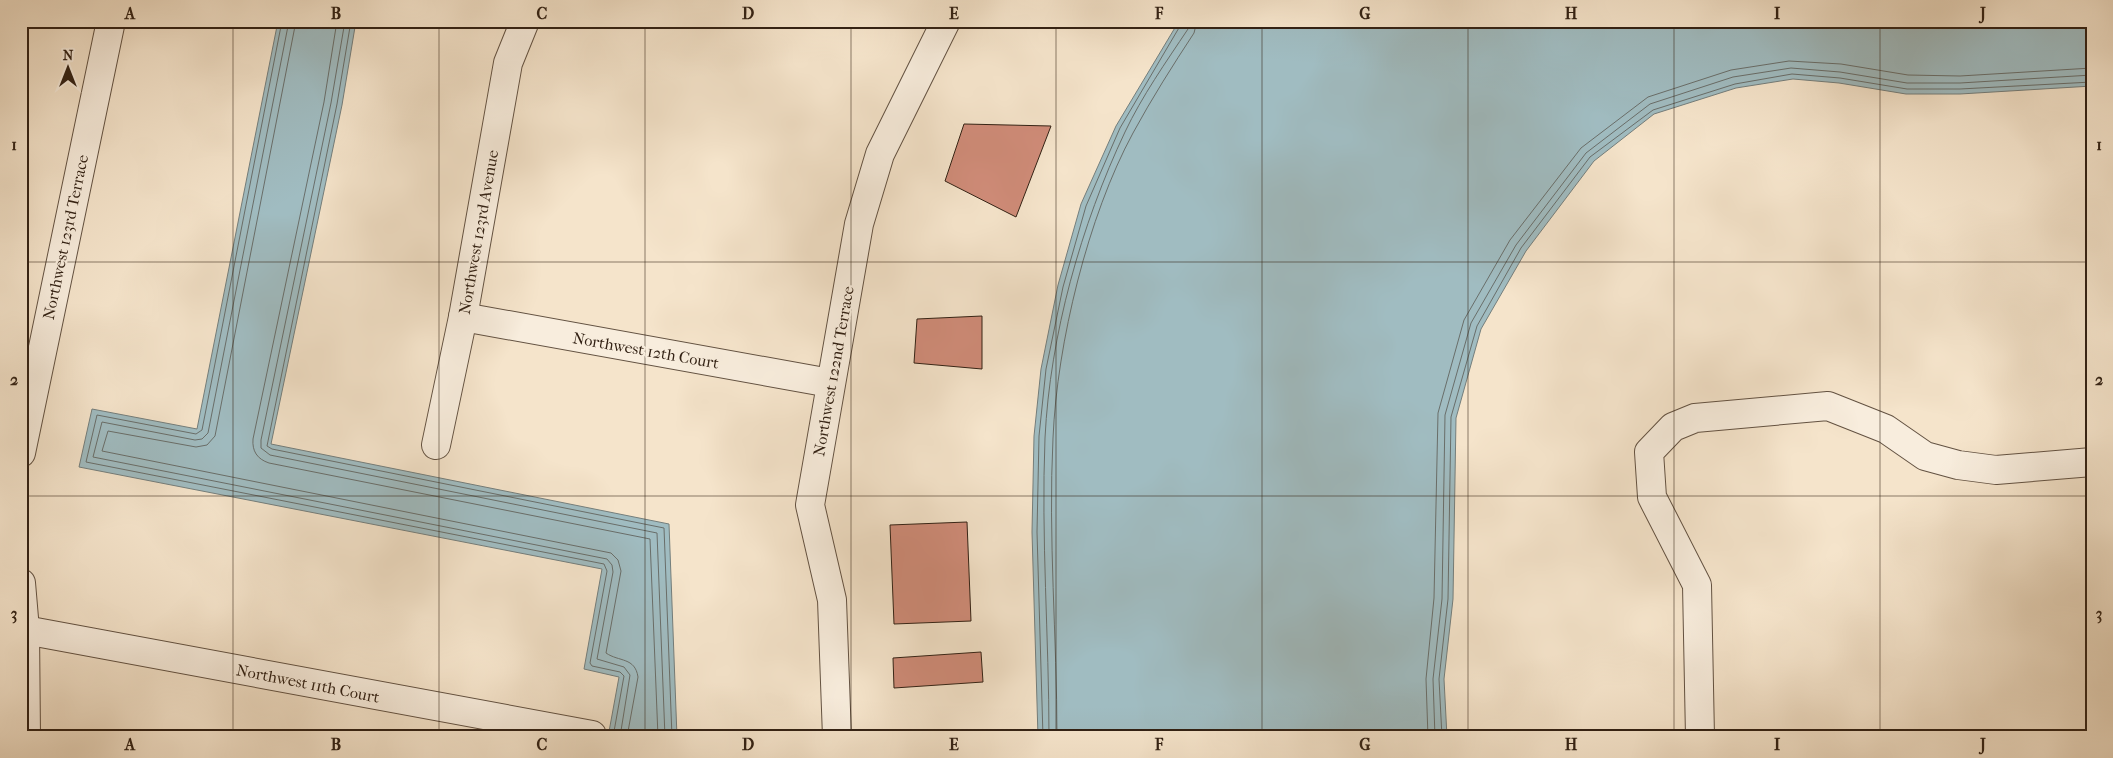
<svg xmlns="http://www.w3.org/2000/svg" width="2113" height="758" viewBox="0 0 2113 758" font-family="'IM FELL French Canon',serif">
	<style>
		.water { fill: #a0bcc1; stroke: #747e7c }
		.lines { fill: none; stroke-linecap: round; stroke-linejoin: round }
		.shore { stroke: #696e6a; stroke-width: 1 }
		.building { fill: #d08c79; stroke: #322114 }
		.minor-casing { stroke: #635242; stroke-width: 30 }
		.minor { stroke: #f8eddd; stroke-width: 28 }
		.grid { fill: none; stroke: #322114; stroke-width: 1; stroke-opacity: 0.55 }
		.labels { text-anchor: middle; stroke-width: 4.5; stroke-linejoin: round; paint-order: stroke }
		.street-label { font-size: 16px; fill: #322114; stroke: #f8eddd }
		.neatline { fill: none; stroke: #322114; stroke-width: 2 }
		.grid-label { font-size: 16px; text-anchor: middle; font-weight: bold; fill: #322114 }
	</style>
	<rect width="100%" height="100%" fill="#f5e4cb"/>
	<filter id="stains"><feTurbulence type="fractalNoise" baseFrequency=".004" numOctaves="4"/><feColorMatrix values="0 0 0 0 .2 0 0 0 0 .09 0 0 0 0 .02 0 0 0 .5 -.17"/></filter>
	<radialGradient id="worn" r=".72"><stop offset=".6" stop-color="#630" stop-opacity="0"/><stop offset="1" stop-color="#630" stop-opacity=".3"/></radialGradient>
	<!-- water -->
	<g class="water">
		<path d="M 278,21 L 356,21 L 342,105 L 271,444 L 669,524 L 677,737 L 608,737 L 619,677 L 584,669 L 602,569 L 79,467 L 92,409 L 197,429 Z"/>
		<path d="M 1179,21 L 2092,21 L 2092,86 L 1960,94 L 1906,94 L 1839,83 L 1793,79 L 1736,88 L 1654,114 L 1594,161 L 1526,251 L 1481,329 L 1456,418 L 1453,599 L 1444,679 L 1447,737 L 1038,737 L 1032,532 L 1034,436 L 1041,369 L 1058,285 L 1081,204 L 1116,126 Z"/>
	</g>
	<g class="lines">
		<!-- shore -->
		<g class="shore">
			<path d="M 282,21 L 202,430 L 196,434 L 97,415 L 86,462 L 604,564 L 607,571 L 590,663 L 592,666 L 620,672 L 624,676 L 613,737"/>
			<path d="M 289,21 L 208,433 L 202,439 L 195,440 L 102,422 L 93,457 L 607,559 L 612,565 L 613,572 L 597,659 L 624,667 L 630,675 L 620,737"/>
			<path d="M 296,21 L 215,436 L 207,445 L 196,447 L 108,431 L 102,451 L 611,553 L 618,560 L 621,571 L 606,653 C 619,662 635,657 638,677 L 627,737"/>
			<path d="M 337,21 L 324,102 L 253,439 C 252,451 257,459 269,463 L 650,539 L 658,737"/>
			<path d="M 345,21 L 331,103 L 261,440 L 261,448 L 270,455 L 657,533 L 665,737"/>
			<path d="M 351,21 L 337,104 L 267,446 L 272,449 L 664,528 L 672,737"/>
			<path d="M 1043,737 L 1037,532 L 1039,436 L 1046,369 L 1063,287 L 1086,206 L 1120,128 L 1183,21"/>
			<path d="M 1049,737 C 1049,637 1041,538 1045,438 C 1050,335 1081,225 1125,132 C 1142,96 1166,62 1188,29 L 1189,21"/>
			<path d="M 1057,737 C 1057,637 1048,538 1053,438 C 1057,343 1088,216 1133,133 C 1152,98 1173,65 1194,33 L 1197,21"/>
			<path d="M 1428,737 L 1426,679 L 1434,598 L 1438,413 L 1464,320 L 1510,240 L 1581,148 L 1648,97 L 1731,70 L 1789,61 L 1841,64 L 1908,75 L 1960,76 L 2092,68"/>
			<path d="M 1435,737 L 1433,679 L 1442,599 L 1445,415 L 1471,323 L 1516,245 L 1586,153 L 1650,104 L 1733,77 L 1791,68 L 1840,72 L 1907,83 L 1960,83 L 2092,75"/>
			<path d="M 1442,737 L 1439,679 L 1448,599 L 1451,417 L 1477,326 L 1521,248 L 1590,157 L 1653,110 L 1735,84 L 1792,74 L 1840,78 L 1907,89 L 1960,89 L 2092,82"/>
		</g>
	</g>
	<!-- building -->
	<g class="building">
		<path d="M 964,124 L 1051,126 L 1016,217 L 945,181 Z"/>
		<path d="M 982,316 L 982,369 L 914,363 L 917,319 Z"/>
		<path d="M 967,522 L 971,621 L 894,624 L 890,525 Z"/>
		<path d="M 981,652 L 983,682 L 894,688 L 893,658 Z"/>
	</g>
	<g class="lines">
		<defs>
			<g id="minor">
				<path d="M 463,317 L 830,383"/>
				<path d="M 436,445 L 463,317 L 508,63 L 525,21"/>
				<path d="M 21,453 L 111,21"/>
				<path d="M 21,583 L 25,630 L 26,737"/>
				<path d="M 25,630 L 592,735"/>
				<path d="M 837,737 L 832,600 L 810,505 L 859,224 L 880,154 L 946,21"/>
				<path d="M 1700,737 L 1697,585 L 1652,497 L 1649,452 L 1673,427 L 1695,418 L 1828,406 L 1886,429 L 1925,456 L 1958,465 L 1996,470 L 2092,462"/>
			</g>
		</defs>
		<!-- minor casing -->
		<use href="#minor" class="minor-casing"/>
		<!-- minor -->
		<use href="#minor" class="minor"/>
	</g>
	<!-- grid -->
	<path class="grid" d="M 233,21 L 233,737M 439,21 L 439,737M 645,21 L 645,737M 851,21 L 851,737M 1056,21 L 1056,737M 1262,21 L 1262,737M 1468,21 L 1468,737M 1674,21 L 1674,737M 1880,21 L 1880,737M 21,262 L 2092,262M 21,496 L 2092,496"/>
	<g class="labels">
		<!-- street labels -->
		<g class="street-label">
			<text transform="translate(478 232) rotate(-80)" y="6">Northwest 123rd Avenue</text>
			<text transform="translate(65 237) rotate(-78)" y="6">Northwest 123rd Terrace</text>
			<text transform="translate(646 350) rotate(10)" y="6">Northwest 12th Court</text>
			<text transform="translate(833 371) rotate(-80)" y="6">Northwest 122nd Terrace</text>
			<text transform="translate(308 683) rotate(11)" y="6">Northwest 11th Court</text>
		</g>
	</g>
	<!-- margin -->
	<rect width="2113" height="758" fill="none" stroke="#f5e4cb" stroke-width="55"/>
	<!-- north arrow -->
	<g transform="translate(68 68)" stroke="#f8eddd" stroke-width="4" paint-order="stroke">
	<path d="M0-4L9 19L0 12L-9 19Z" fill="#322114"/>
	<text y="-8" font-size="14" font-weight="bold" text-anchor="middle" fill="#322114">N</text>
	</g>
	<rect x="28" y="28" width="2058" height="702" class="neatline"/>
	<g class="grid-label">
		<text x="130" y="19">A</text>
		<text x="336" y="19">B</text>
		<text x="542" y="19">C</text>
		<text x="748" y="19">D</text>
		<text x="954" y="19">E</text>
		<text x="1159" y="19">F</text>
		<text x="1365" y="19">G</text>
		<text x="1571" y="19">H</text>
		<text x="1777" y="19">I</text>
		<text x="1983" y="19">J</text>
		<text x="14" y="150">1</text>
		<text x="2099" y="150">1</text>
		<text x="14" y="385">2</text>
		<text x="2099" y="385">2</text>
		<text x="14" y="619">3</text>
		<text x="2099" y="619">3</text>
		<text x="130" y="750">A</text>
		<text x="336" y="750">B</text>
		<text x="542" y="750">C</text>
		<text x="748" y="750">D</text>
		<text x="954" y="750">E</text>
		<text x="1159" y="750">F</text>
		<text x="1365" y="750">G</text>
		<text x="1571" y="750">H</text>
		<text x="1777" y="750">I</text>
		<text x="1983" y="750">J</text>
	</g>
	<rect width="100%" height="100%" filter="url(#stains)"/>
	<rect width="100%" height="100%" fill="url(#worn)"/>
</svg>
